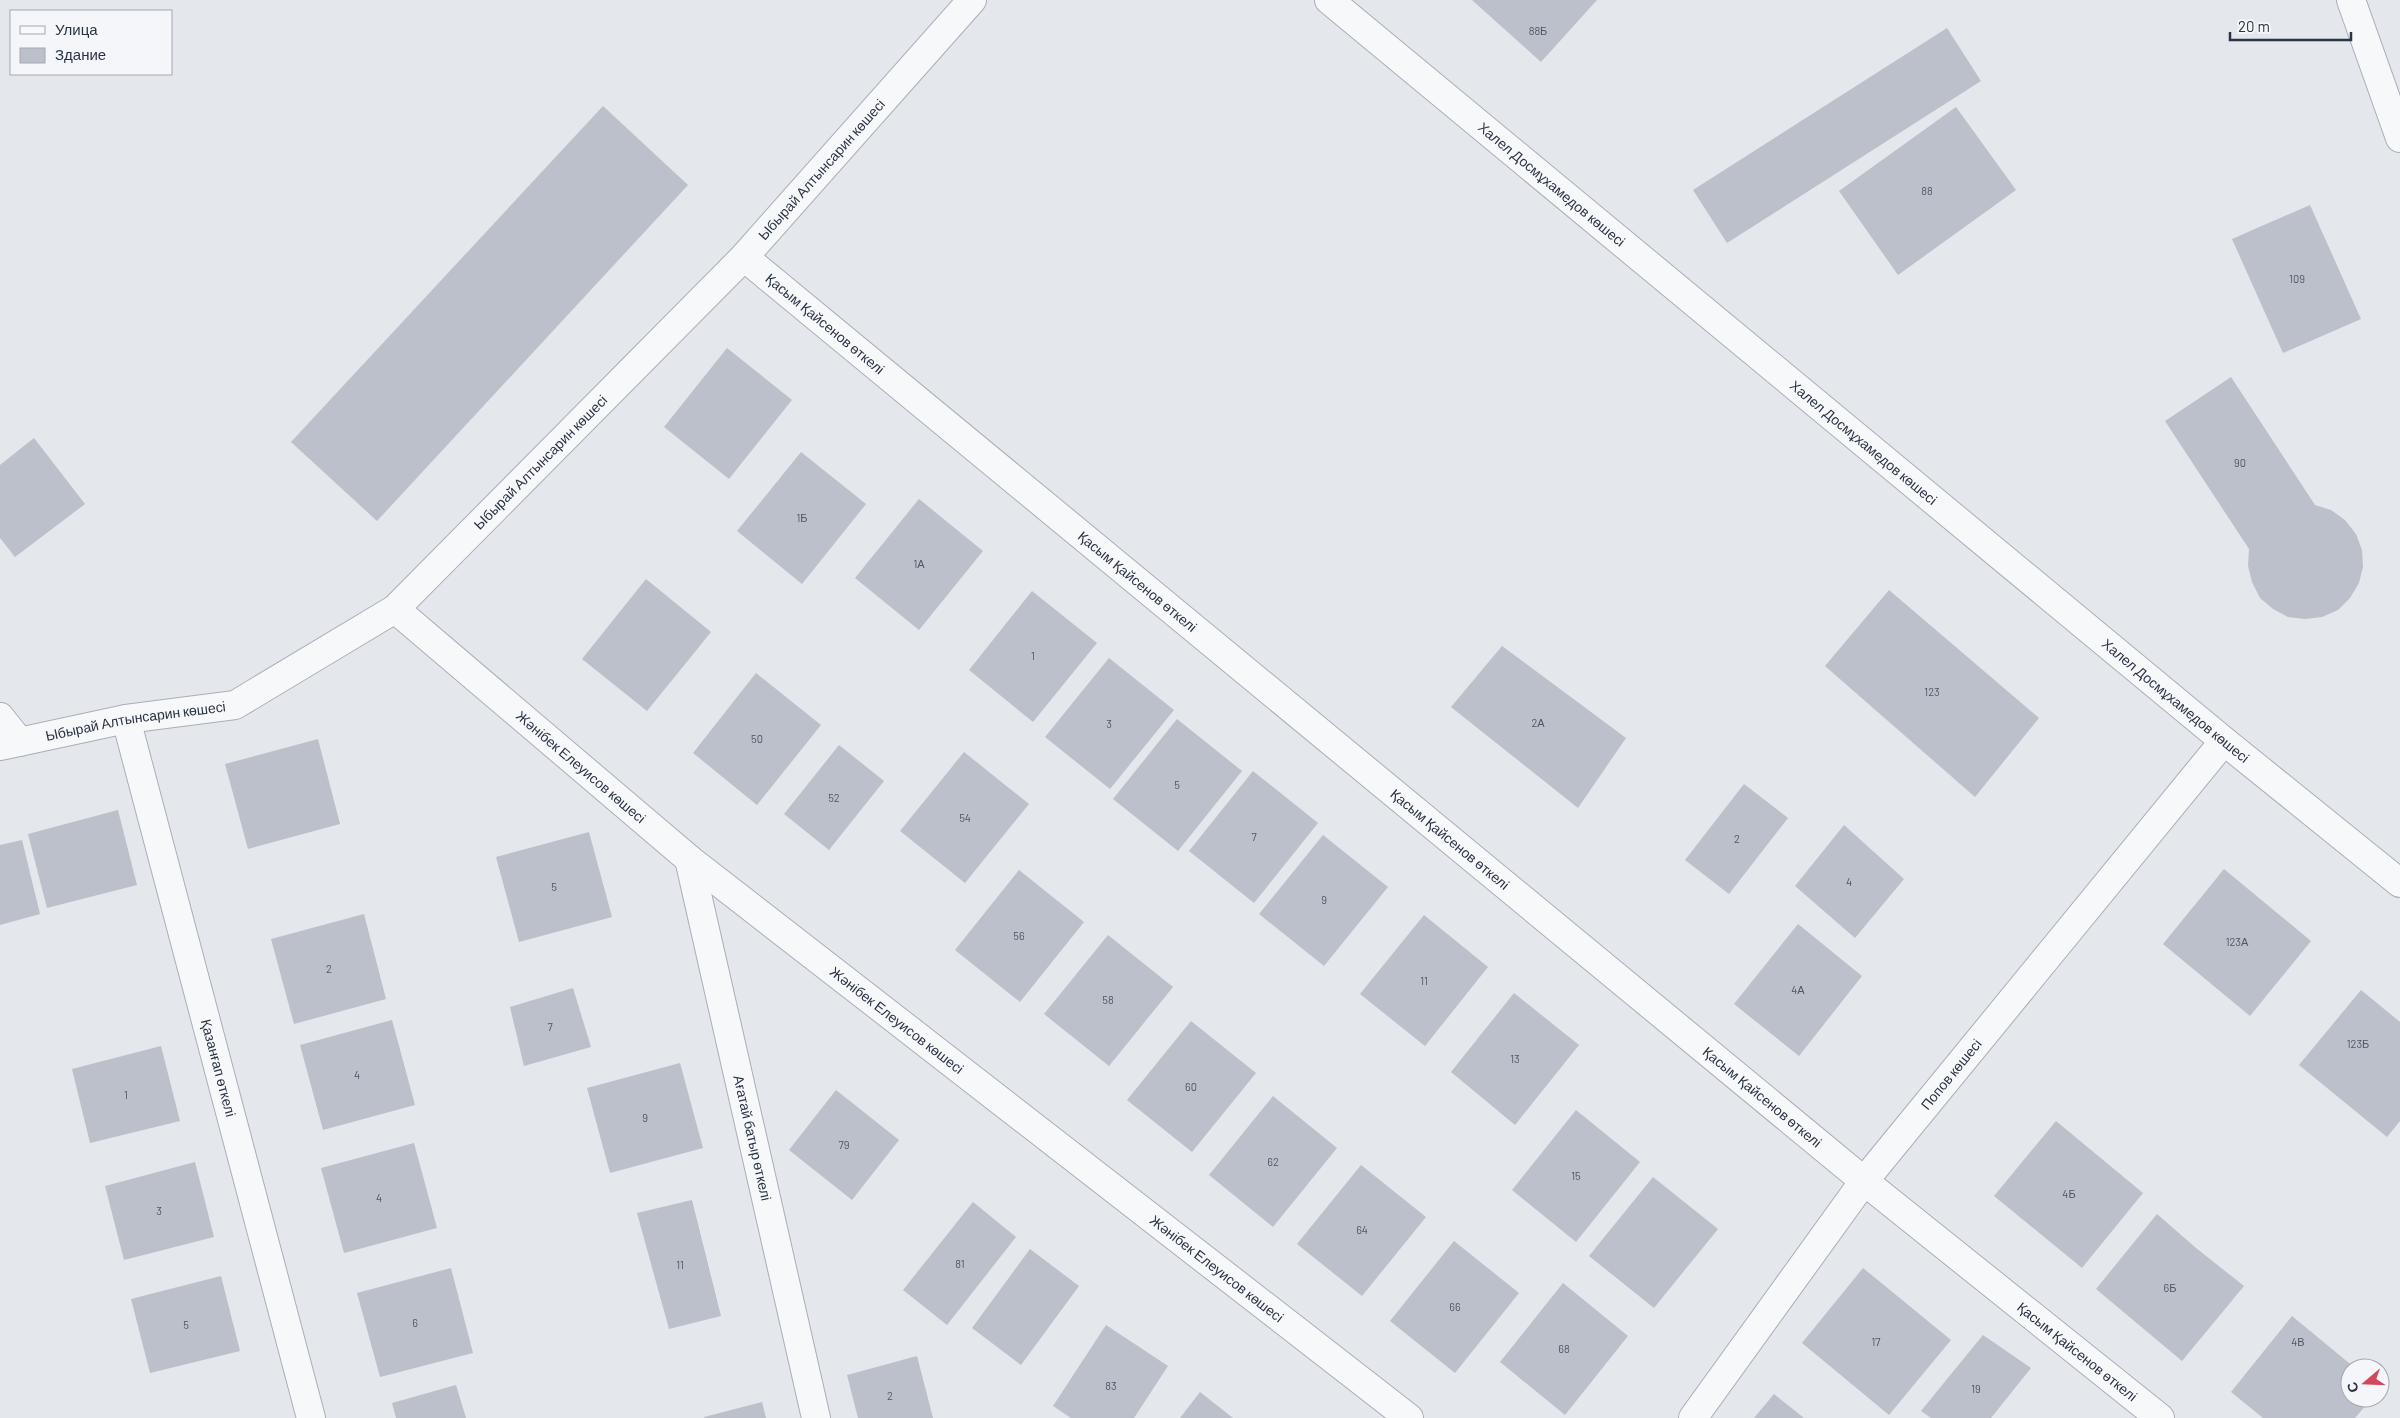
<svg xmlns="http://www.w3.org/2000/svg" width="2400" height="1418" viewBox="0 0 2400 1418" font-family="Barlow,sans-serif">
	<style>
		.building { fill: #bbc0ca }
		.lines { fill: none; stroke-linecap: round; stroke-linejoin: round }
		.minor-casing { stroke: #a9aeb7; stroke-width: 30 }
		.minor { stroke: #f7f8fa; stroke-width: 28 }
		.labels { text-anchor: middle; stroke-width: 5; stroke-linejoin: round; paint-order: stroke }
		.number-label { font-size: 11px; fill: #4f5766 }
		.street-label { font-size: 14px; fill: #2b3445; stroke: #f4f6f9 }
	</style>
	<rect width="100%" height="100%" fill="#e4e7ec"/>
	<!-- building -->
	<g class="building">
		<path d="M 1472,0 L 1597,0 L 1541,62 Z"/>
		<path d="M 1947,28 L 1981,81 L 1727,243 L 1693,190 Z"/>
		<path d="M 603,106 L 688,185 L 377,521 L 291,442 Z"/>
		<path d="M 1956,107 L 2016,190 L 1898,275 L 1839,191 Z"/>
		<path d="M 2310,205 L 2361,319 L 2283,353 L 2232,239 Z"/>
		<path d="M 727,348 L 792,400 L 729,479 L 664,427 Z"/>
		<path d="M 2231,377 L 2315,505 L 2331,510 L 2345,520 L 2356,534 L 2362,550 L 2363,567 L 2359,583 L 2350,598 L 2338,610 L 2322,617 L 2305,619 L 2288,617 L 2273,609 L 2260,598 L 2252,582 L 2248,566 L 2249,549 L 2165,421 Z"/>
		<path d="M 34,438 L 85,504 L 15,557 L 0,538 L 0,465 Z"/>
		<path d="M 801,452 L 866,504 L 802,584 L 737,531 Z"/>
		<path d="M 919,499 L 983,551 L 919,630 L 855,578 Z"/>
		<path d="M 646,579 L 711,632 L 647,711 L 582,659 Z"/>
		<path d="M 1889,590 L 2039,718 L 1975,797 L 1825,666 Z"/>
		<path d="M 1032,591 L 1097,643 L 1033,722 L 969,670 Z"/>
		<path d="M 1502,646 L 1626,738 L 1578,808 L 1451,707 Z"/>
		<path d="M 1109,658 L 1174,710 L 1110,789 L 1045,737 Z"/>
		<path d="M 756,673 L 821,725 L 757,805 L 693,753 Z"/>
		<path d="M 1177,719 L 1242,771 L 1178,851 L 1113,799 Z"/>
		<path d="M 318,739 L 340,824 L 248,849 L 225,764 Z"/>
		<path d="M 839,745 L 884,781 L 829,850 L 784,814 Z"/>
		<path d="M 964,752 L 1029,804 L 965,883 L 900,831 Z"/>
		<path d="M 1253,771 L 1318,823 L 1254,903 L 1189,851 Z"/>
		<path d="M 1744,784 L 1788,818 L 1729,894 L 1685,860 Z"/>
		<path d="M 118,810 L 137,885 L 47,908 L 28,834 Z"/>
		<path d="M 1844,825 L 1904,879 L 1855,938 L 1795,886 Z"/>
		<path d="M 589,832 L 612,917 L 519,942 L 496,857 Z"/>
		<path d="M 1323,835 L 1388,887 L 1324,966 L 1259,914 Z"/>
		<path d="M 22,840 L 40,914 L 0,925 L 0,845 Z"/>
		<path d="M 2224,869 L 2311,941 L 2250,1016 L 2163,944 Z"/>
		<path d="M 1019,870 L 1084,922 L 1020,1002 L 955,950 Z"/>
		<path d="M 364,914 L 386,999 L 294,1024 L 271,939 Z"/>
		<path d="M 1424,915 L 1488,967 L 1425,1046 L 1360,994 Z"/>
		<path d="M 1798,924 L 1862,976 L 1799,1056 L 1734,1004 Z"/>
		<path d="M 1108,935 L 1173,987 L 1109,1066 L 1044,1014 Z"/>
		<path d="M 573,988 L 591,1047 L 524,1066 L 510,1007 Z"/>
		<path d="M 2361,990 L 2400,1022 L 2400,1121 L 2387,1137 L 2299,1065 Z"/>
		<path d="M 1514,993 L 1579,1045 L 1515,1125 L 1451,1072 Z"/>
		<path d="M 392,1020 L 415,1105 L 323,1130 L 300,1045 Z"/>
		<path d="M 1191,1021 L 1256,1073 L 1192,1152 L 1127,1100 Z"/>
		<path d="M 161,1046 L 180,1121 L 90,1143 L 72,1069 Z"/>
		<path d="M 680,1063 L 703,1148 L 610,1173 L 587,1088 Z"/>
		<path d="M 836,1090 L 899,1140 L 852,1200 L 789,1150 Z"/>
		<path d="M 1273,1096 L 1337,1148 L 1273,1227 L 1209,1175 Z"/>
		<path d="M 1576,1110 L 1640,1162 L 1576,1242 L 1512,1190 Z"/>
		<path d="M 2056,1121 L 2143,1193 L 2082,1268 L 1994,1196 Z"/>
		<path d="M 414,1143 L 437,1228 L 344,1253 L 321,1168 Z"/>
		<path d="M 195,1162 L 214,1237 L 124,1260 L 105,1186 Z"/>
		<path d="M 1361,1165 L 1426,1217 L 1362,1296 L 1297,1244 Z"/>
		<path d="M 1653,1177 L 1718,1229 L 1654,1308 L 1589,1256 Z"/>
		<path d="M 692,1200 L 721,1316 L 669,1329 L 637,1213 Z"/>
		<path d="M 973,1202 L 1016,1237 L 947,1325 L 903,1290 Z"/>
		<path d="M 2157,1214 L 2196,1248 L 2244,1286 L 2182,1361 L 2096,1289 Z"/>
		<path d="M 1454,1241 L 1519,1293 L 1455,1373 L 1390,1321 Z"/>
		<path d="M 1030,1249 L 1079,1286 L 1021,1365 L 972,1328 Z"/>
		<path d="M 451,1268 L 473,1353 L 380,1377 L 357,1293 Z"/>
		<path d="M 1863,1268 L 1951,1340 L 1889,1415 L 1802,1343 Z"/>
		<path d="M 221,1276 L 240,1351 L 150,1373 L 131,1299 Z"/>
		<path d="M 1563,1283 L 1628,1336 L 1565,1415 L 1500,1362 Z"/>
		<path d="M 2292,1316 L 2355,1368 L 2350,1368 L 2350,1398 L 2372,1398 L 2355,1418 L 2263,1418 L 2231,1392 Z"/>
		<path d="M 1106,1325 L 1168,1366 L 1134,1418 L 1071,1418 L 1053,1406 Z"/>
		<path d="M 1983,1335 L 2031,1368 L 1991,1418 L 1931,1418 L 1921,1411 Z"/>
		<path d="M 917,1356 L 933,1418 L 858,1418 L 847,1375 Z"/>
		<path d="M 456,1385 L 466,1418 L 396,1418 L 392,1403 Z"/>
		<path d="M 1200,1392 L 1233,1418 L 1180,1418 Z"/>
		<path d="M 1774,1394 L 1804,1418 L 1754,1418 Z"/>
		<path d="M 762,1402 L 766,1418 L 704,1418 L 704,1417 Z"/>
	</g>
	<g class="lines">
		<defs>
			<g id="minor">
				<path id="s1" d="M 1329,0 L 2224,741 L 2400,883"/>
				<path d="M 2351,0 L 2400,138"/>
				<path id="s2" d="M 744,257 L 1864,1181 L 2160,1418"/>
				<path id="s3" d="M 395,609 L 689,859 L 1409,1418"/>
				<path d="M 0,717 L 20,742"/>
				<path id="s4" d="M 126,719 L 311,1418"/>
				<path id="s5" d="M 0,746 L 126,719 L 235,705 L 395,609 L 744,257 L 972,0"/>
				<path id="s6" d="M 689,859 L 816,1418"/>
				<path id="s7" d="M 1693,1418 L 1864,1181 L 2224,741"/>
			</g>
		</defs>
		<!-- minor casing -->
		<use href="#minor" class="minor-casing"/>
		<!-- minor -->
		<use href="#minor" class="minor"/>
	</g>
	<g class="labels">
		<!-- number labels -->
		<g class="number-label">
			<text x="1538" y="35">88Б</text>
			<text x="1927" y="195">88</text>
			<text x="2297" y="283">109</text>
			<text x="2240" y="467">90</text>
			<text x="802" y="522">1Б</text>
			<text x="919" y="568">1А</text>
			<text x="1033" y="660">1</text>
			<text x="1932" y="696">123</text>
			<text x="1538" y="727">2А</text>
			<text x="1109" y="728">3</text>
			<text x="757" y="743">50</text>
			<text x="1177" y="789">5</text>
			<text x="834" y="802">52</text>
			<text x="965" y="822">54</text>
			<text x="1254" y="841">7</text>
			<text x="1737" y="843">2</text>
			<text x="1849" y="886">4</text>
			<text x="554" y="891">5</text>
			<text x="1324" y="904">9</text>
			<text x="1019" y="940">56</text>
			<text x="2237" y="946">123А</text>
			<text x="329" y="973">2</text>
			<text x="1424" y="985">11</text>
			<text x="1798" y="994">4А</text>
			<text x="1108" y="1004">58</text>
			<text x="550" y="1031">7</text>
			<text x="2358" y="1048">123Б</text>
			<text x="1515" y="1063">13</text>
			<text x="357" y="1079">4</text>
			<text x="1191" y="1091">60</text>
			<text x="126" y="1099">1</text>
			<text x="645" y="1122">9</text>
			<text x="844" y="1149">79</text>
			<text x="1273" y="1166">62</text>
			<text x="1576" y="1180">15</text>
			<text x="2069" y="1198">4Б</text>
			<text x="379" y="1202">4</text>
			<text x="159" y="1215">3</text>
			<text x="1362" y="1234">64</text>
			<text x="960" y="1268">81</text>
			<text x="680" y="1269">11</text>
			<text x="2170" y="1292">6Б</text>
			<text x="1455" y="1311">66</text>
			<text x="415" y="1327">6</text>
			<text x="186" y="1329">5</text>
			<text x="1876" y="1346">17</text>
			<text x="2298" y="1346">4В</text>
			<text x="1564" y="1353">68</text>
			<text x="1111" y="1390">83</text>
			<text x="1976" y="1393">19</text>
			<text x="890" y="1400">2</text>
		</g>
		<!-- street labels -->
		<g class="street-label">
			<text dy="5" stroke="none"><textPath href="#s5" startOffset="1038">Ыбырай Алтынсарин көшесі</textPath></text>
			<text dy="5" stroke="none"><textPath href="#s1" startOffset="289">Халел Досмұхамедов көшесі</textPath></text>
			<text dy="5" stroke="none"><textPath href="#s2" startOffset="105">Қасым Қайсенов өткелі</textPath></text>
			<text dy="5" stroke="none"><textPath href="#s1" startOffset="694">Халел Досмұхамедов көшесі</textPath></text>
			<text dy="5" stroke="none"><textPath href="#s5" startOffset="632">Ыбырай Алтынсарин көшесі</textPath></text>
			<text dy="5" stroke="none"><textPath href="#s2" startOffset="510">Қасым Қайсенов өткелі</textPath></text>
			<text dy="5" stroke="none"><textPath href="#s1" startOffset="1099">Халел Досмұхамедов көшесі</textPath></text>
			<text dy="5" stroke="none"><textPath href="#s5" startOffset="138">Ыбырай Алтынсарин көшесі</textPath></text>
			<text dy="5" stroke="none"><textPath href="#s3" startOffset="244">Жәнібек Елеуисов көшесі</textPath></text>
			<text dy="5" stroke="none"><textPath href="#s2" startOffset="915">Қасым Қайсенов өткелі</textPath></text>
			<text dy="5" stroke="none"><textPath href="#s3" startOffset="649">Жәнібек Елеуисов көшесі</textPath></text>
			<text dy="5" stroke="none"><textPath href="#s4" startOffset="361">Қазанғап өткелі</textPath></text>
			<text dy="5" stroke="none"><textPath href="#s7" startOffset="430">Попов көшесі</textPath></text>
			<text dy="5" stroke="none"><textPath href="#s2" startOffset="1320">Қасым Қайсенов өткелі</textPath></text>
			<text dy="5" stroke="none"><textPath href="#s6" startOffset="286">Ағатай батыр өткелі</textPath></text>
			<text dy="5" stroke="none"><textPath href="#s3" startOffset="1054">Жәнібек Елеуисов көшесі</textPath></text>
			<text dy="5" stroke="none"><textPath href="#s2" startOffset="1725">Қасым Қайсенов өткелі</textPath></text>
		</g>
	</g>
	<!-- legend -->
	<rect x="10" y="10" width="162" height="65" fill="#f4f6f9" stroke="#a4a8b1"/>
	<rect x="20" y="26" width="25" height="8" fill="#f7f8fa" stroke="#a4a8b1"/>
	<text x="55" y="35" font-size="15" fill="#2b3445">Улица</text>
	<rect x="20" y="48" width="25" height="15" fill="#bbc0ca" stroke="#a4a8b1"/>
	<text x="55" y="60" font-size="15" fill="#2b3445">Здание</text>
	<!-- north arrow -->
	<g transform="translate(2365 1383) rotate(251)"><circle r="24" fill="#f4f6f9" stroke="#a4a8b1"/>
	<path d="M0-4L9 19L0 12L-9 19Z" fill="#d1495b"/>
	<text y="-8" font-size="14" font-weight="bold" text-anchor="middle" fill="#2b3445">С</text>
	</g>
	<!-- scale -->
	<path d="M2230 32v8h121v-8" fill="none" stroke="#2b3445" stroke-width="2.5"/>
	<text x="2238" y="32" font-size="15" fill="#2b3445" stroke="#f4f6f9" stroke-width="4" paint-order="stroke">20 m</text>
</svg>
